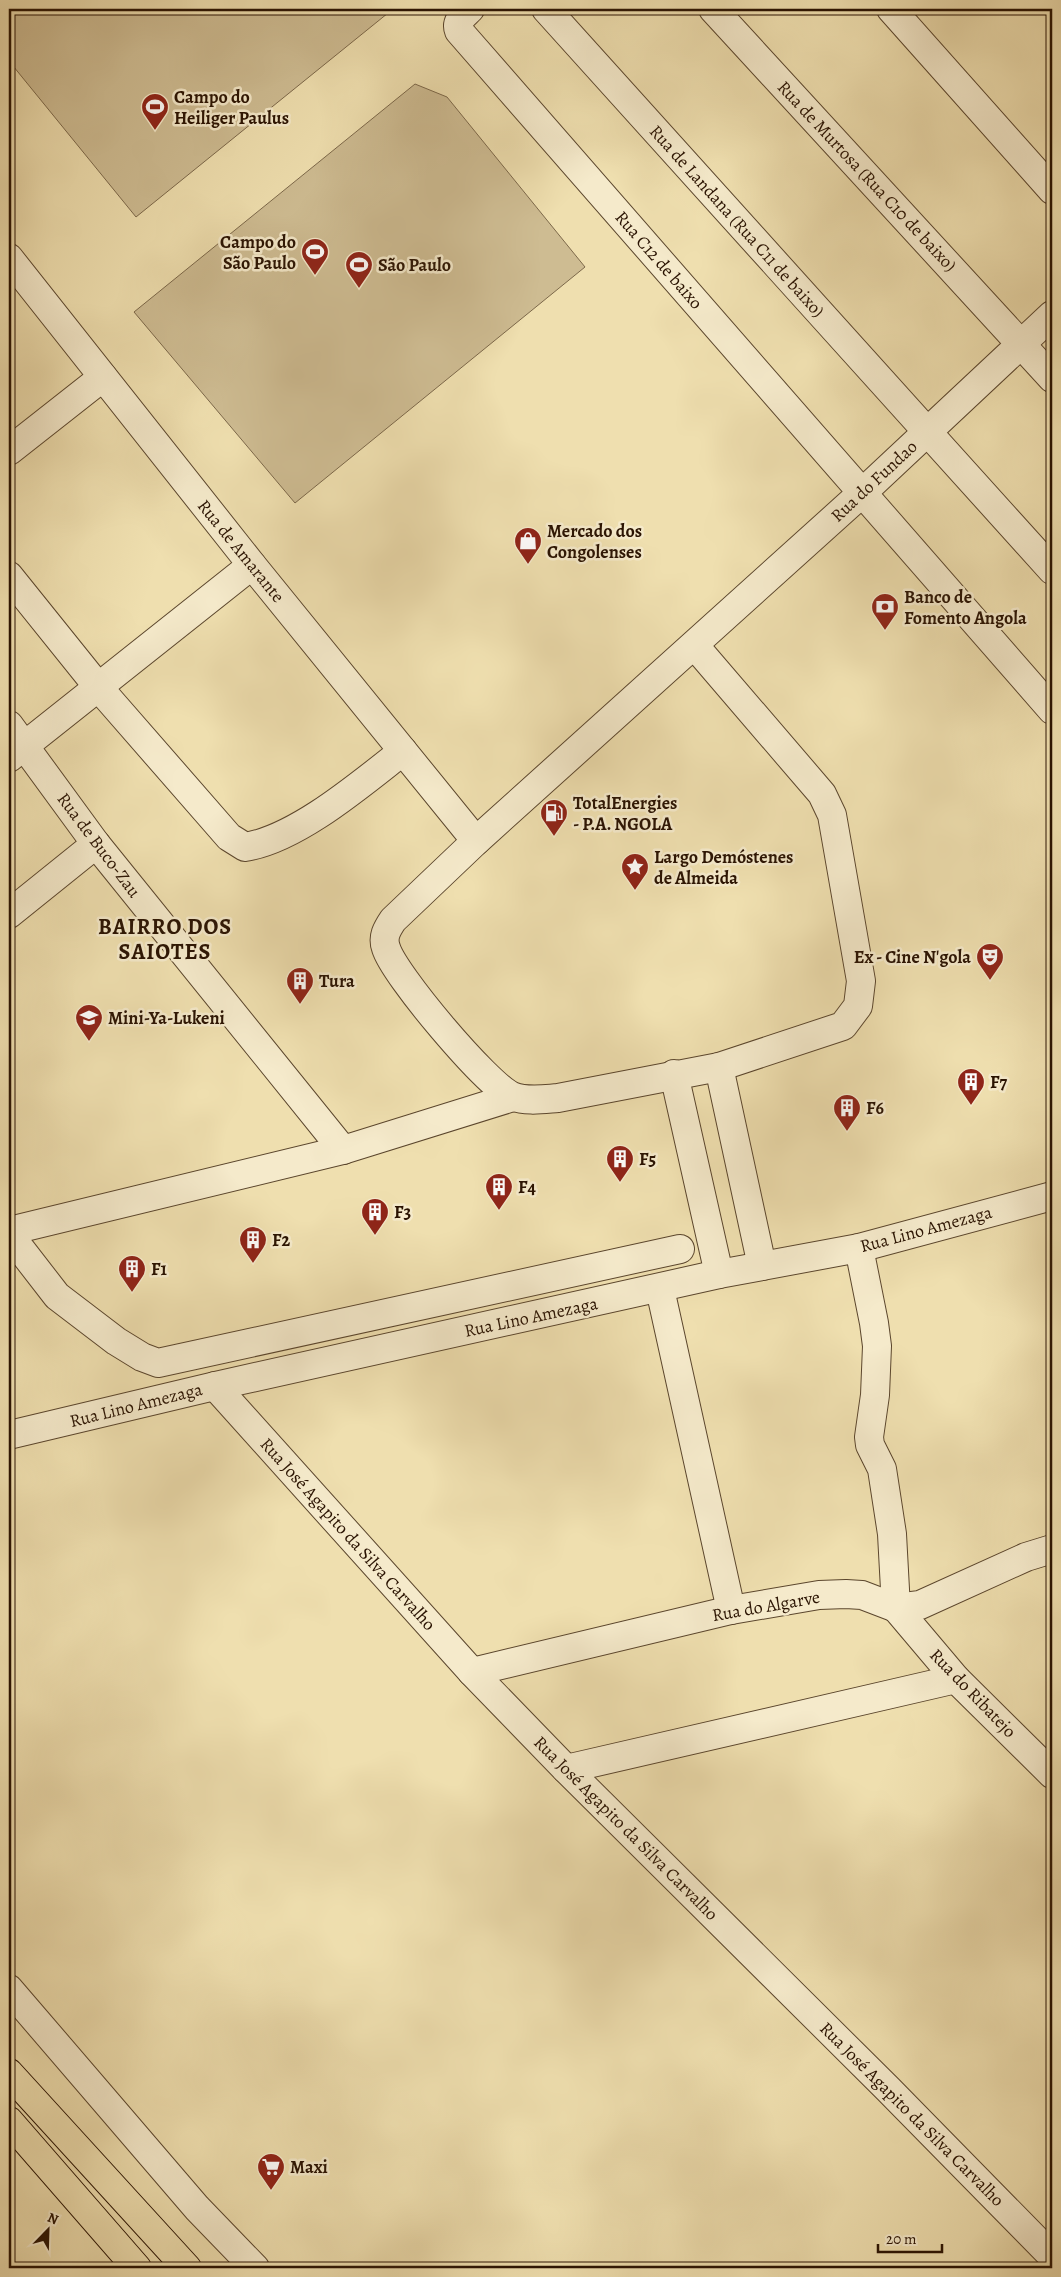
<svg xmlns="http://www.w3.org/2000/svg" width="1061" height="2277" viewBox="0 0 1061 2277" font-family="Alegreya,serif">
	<style>
		.pitch { fill: #cebc92; stroke: #7c684a }
		.lines { fill: none; stroke-linecap: round; stroke-linejoin: round }
		.minor-casing { stroke: #5b462d; stroke-width: 30 }
		.highway-casing { stroke: #2a1302; stroke-width: 30 }
		.minor { stroke: #f5eacb; stroke-width: 28 }
		.highway { stroke: #efdfaf; stroke-width: 28 }
		.labels { text-anchor: middle; stroke-width: 5; stroke-linejoin: round; paint-order: stroke }
		.poi-label { font-size: 18px; font-weight: bold; fill: #2a1302; stroke: #f5eacb; text-anchor: start }
		.street-label { font-size: 18px; fill: #2a1302; stroke: #f5eacb }
		.district-label { font-size: 22px; font-weight: bold; letter-spacing: 1px; fill: #2a1302; stroke: #f5eacb }
	</style>
	<rect width="100%" height="100%" fill="#efdfaf"/>
	<filter id="stains"><feTurbulence type="fractalNoise" baseFrequency=".004" numOctaves="4"/><feColorMatrix values="0 0 0 0 .2 0 0 0 0 .09 0 0 0 0 .02 0 0 0 .5 -.17"/></filter>
	<radialGradient id="worn" r=".72"><stop offset=".6" stop-color="#630" stop-opacity="0"/><stop offset="1" stop-color="#630" stop-opacity=".3"/></radialGradient>
	<!-- pitch -->
	<g class="pitch">
		<path d="M 9,9 L 393,9 L 136,217 L 9,61 Z"/>
		<path d="M 415,84 L 447,97 L 585,267 L 295,503 L 134,312 Z"/>
	</g>
	<g class="lines">
		<defs>
			<g id="minor">
				<path d="M 470,9 C 464,15 455,21 459,31 L 1052,710"/>
				<path d="M 546,9 L 1052,570"/>
				<path d="M 713,9 L 1052,378"/>
				<path d="M 891,9 L 1052,190"/>
				<path d="M 9,258 L 252,565 L 476,841"/>
				<path d="M 9,451 L 103,377"/>
				<path d="M 9,576 L 99,688 L 229,837 L 245,847 C 297,839 362,783 403,751"/>
				<path d="M 695,646 L 822,794 L 832,815 L 861,981 L 858,1006 L 843,1026 L 719,1067 L 558,1098 C 544,1099 526,1102 512,1096 C 487,1085 394,975 386,948 C 382,937 387,929 393,920 L 476,841 L 862,493 L 1052,315"/>
				<path d="M 9,725 L 96,844 L 343,1150"/>
				<path d="M 9,758 L 252,565"/>
				<path d="M 9,914 L 96,844"/>
				<path d="M 719,1067 L 762,1266"/>
				<path d="M 674,1074 L 719,1274"/>
				<path d="M 9,1231 L 343,1150 L 513,1097"/>
				<path d="M 9,1234 L 57,1296 L 116,1341 L 142,1357 L 158,1363 L 680,1249"/>
				<path d="M 859,1248 L 874,1323 L 877,1346 L 875,1395 L 869,1437 L 870,1445 L 882,1469 L 892,1534 L 896,1608 L 956,1679 L 1052,1774"/>
				<path d="M 660,1289 L 731,1610"/>
				<path d="M 215,1386 L 472,1672 L 566,1769 L 888,2089 L 1052,2256"/>
				<path d="M 9,1435 L 215,1386 L 719,1274 L 859,1248 L 1052,1196"/>
				<path d="M 472,1672 L 731,1610 L 819,1595 L 846,1594 L 862,1595 L 896,1608 L 920,1605 L 1026,1557 L 1052,1549"/>
				<path d="M 566,1769 L 956,1679"/>
				<path d="M 9,1989 L 197,2208 L 255,2268"/>
			</g>
			<g id="highway">
				<path d="M 9,2073 L 187,2268"/>
				<path d="M 9,2121 L 137,2268"/>
			</g>
		</defs>
		<!-- minor casing -->
		<use href="#minor" class="minor-casing"/>
		<!-- highway casing -->
		<use href="#highway" class="highway-casing"/>
		<!-- minor -->
		<use href="#minor" class="minor"/>
		<!-- highway -->
		<use href="#highway" class="highway"/>
	</g>
	<!-- icons -->
	<defs>
		<symbol id="stadium-pin" viewBox="-11 -11 22 30"><path d="M0 17L-7.5 6A9.5 9.5 0 1 1 7.5 6Z" fill="#8f2418" stroke="#f5eacb"/><path d="M0-5a6.5 5 0 1 0 0 10a6.5 5 0 1 0 0-10ZM-3.5-1.8h7v3.6h-7Z" fill="#fff"/></symbol>
		<symbol id="shop-pin" viewBox="-11 -11 22 30"><path d="M0 17L-7.5 6A9.5 9.5 0 1 1 7.5 6Z" fill="#8f2418" stroke="#f5eacb"/><path d="M-5-2.5h2.3a2.7 3.5 0 0 1 5.4 0H5L5.5 6h-11ZM-1.5-2.5h3a1.5 2.3 0 0 0-3 0Z" fill="#fff"/></symbol>
		<symbol id="bank-pin" viewBox="-11 -11 22 30"><path d="M0 17L-7.5 6A9.5 9.5 0 1 1 7.5 6Z" fill="#8f2418" stroke="#f5eacb"/><path d="M-6-4H6V4H-6ZM0-2.3a2.3 2.3 0 1 0 0 4.6a2.3 2.3 0 1 0 0-4.6Z" fill="#fff"/></symbol>
		<symbol id="fuel-pin" viewBox="-11 -11 22 30"><path d="M0 17L-7.5 6A9.5 9.5 0 1 1 7.5 6Z" fill="#8f2418" stroke="#f5eacb"/><path d="M-5.5-6h7V0h2V4h1.3V-2.5L3-4.5l.8-.8L6-3V5H2.5V1h-1V6h-7ZM-4.2-4.7v3.2H.2V-4.7Z" fill="#fff"/></symbol>
		<symbol id="sight-pin" viewBox="-11 -11 22 30"><path d="M0 17L-7.5 6A9.5 9.5 0 1 1 7.5 6Z" fill="#8f2418" stroke="#f5eacb"/><path d="M0-6L1.8-2.2L6-1.7L2.9 1.2L3.7 5.4L0 3.3L-3.7 5.4L-2.9 1.2L-6-1.7L-1.8-2.2Z" fill="#fff"/></symbol>
		<symbol id="theatre-pin" viewBox="-11 -11 22 30"><path d="M0 17L-7.5 6A9.5 9.5 0 1 1 7.5 6Z" fill="#8f2418" stroke="#f5eacb"/><path d="M-5-5.5Q0-4 5-5.5V0Q5 5 0 6Q-5 5-5 0ZM-3.3-2.5H-1v1.5H-3.3ZM1-2.5H3.3v1.5H1ZM-2.8 1Q0 5.5 2.8 1Z" fill="#fff"/></symbol>
		<symbol id="building-pin" viewBox="-11 -11 22 30"><path d="M0 17L-7.5 6A9.5 9.5 0 1 1 7.5 6Z" fill="#8f2418" stroke="#f5eacb"/><path d="M-4-6H4V6H1V3H-1V6H-4ZM-2.5-4.3h1.7v1.8h-1.7ZM.8-4.3h1.7v1.8H.8ZM-2.5-1h1.7V.8h-1.7ZM.8-1h1.7V.8H.8Z" fill="#fff"/></symbol>
		<symbol id="school-pin" viewBox="-11 -11 22 30"><path d="M0 17L-7.5 6A9.5 9.5 0 1 1 7.5 6Z" fill="#8f2418" stroke="#f5eacb"/><path d="M0-5L7-2L0 1L-7-2ZM-4 1L0 2.5L4 1V4Q0 6-4 4Z" fill="#fff"/></symbol>
		<symbol id="supermarket-pin" viewBox="-11 -11 22 30"><path d="M0 17L-7.5 6A9.5 9.5 0 1 1 7.5 6Z" fill="#8f2418" stroke="#f5eacb"/><path d="M-6-5.5h2.5l.6 2H6L4.5 2H-2.5L-4.4-4H-6ZM-1.5 3.2a1.3 1.3 0 1 0 .1 0ZM3 3.2a1.3 1.3 0 1 0 .1 0Z" fill="#fff"/></symbol>
	</defs>
	<g fill-rule="evenodd">
		<use href="#stadium-pin" x="139" y="91" width="32" height="43"/>
		<use href="#stadium-pin" x="299" y="236" width="32" height="43"/>
		<use href="#stadium-pin" x="343" y="249" width="32" height="43"/>
		<use href="#shop-pin" x="512" y="525" width="32" height="43"/>
		<use href="#bank-pin" x="869" y="591" width="32" height="43"/>
		<use href="#fuel-pin" x="538" y="797" width="32" height="43"/>
		<use href="#sight-pin" x="619" y="851" width="32" height="43"/>
		<use href="#theatre-pin" x="974" y="941" width="32" height="43"/>
		<use href="#building-pin" x="284" y="965" width="32" height="43"/>
		<use href="#school-pin" x="73" y="1002" width="32" height="43"/>
		<use href="#building-pin" x="955" y="1066" width="32" height="43"/>
		<use href="#building-pin" x="831" y="1092" width="32" height="43"/>
		<use href="#building-pin" x="604" y="1143" width="32" height="43"/>
		<use href="#building-pin" x="483" y="1171" width="32" height="43"/>
		<use href="#building-pin" x="359" y="1196" width="32" height="43"/>
		<use href="#building-pin" x="237" y="1224" width="32" height="43"/>
		<use href="#building-pin" x="116" y="1253" width="32" height="43"/>
		<use href="#supermarket-pin" x="255" y="2151" width="32" height="43"/>
	</g>
	<g class="labels">
		<!-- poi labels -->
		<g class="poi-label">
			<text x="174" y="103">Campo do<tspan x="174" dy="21">Heiliger Paulus</tspan></text>
			<text x="296" y="248" text-anchor="end">Campo do<tspan x="296" dy="21">São Paulo</tspan></text>
			<text x="378" y="271">São Paulo</text>
			<text x="547" y="537">Mercado dos<tspan x="547" dy="21">Congolenses</tspan></text>
			<text x="904" y="603">Banco de<tspan x="904" dy="21">Fomento Angola</tspan></text>
			<text x="573" y="809">TotalEnergies<tspan x="573" dy="21">- P.A. NGOLA</tspan></text>
			<text x="654" y="863">Largo Demóstenes<tspan x="654" dy="21">de Almeida</tspan></text>
			<text x="971" y="963" text-anchor="end">Ex - Cine N'gola</text>
			<text x="319" y="987">Tura</text>
			<text x="108" y="1024">Mini-Ya-Lukeni</text>
			<text x="990" y="1088">F7</text>
			<text x="866" y="1114">F6</text>
			<text x="639" y="1165">F5</text>
			<text x="518" y="1193">F4</text>
			<text x="394" y="1218">F3</text>
			<text x="272" y="1246">F2</text>
			<text x="151" y="1275">F1</text>
			<text x="290" y="2173">Maxi</text>
		</g>
		<!-- street labels -->
		<g class="street-label">
			<text transform="translate(867 176) rotate(47)" y="6">Rua de Murtosa (Rua C10 de baixo)</text>
			<text transform="translate(737 221) rotate(48)" y="6">Rua de Landana (Rua C11 de baixo)</text>
			<text transform="translate(659 260) rotate(49)" y="6">Rua C12 de baixo</text>
			<text transform="translate(874 481) rotate(-43)" y="6">Rua do Fundao</text>
			<text transform="translate(241 551) rotate(51)" y="6">Rua de Amarante</text>
			<text transform="translate(99 845) rotate(53)" y="6">Rua de Buco-Zau</text>
			<text transform="translate(926 1229) rotate(-15)" y="6">Rua Lino Amezaga</text>
			<text transform="translate(531 1317) rotate(-12)" y="6">Rua Lino Amezaga</text>
			<text transform="translate(136 1405) rotate(-14)" y="6">Rua Lino Amezaga</text>
			<text transform="translate(348 1534) rotate(48)" y="6">Rua José Agapito da Silva Carvalho</text>
			<text transform="translate(766 1606) rotate(-10)" y="6">Rua do Algarve</text>
			<text transform="translate(973 1693) rotate(46)" y="6">Rua do Ribatejo</text>
			<text transform="translate(626 1828) rotate(45)" y="6">Rua José Agapito da Silva Carvalho</text>
			<text transform="translate(912 2114) rotate(45)" y="6">Rua José Agapito da Silva Carvalho</text>
		</g>
		<!-- district labels -->
		<g class="district-label">
			<text x="165" y="934">BAIRRO DOS<tspan x="165" dy="25">SAIOTES</tspan></text>
		</g>
	</g>
	<!-- margin -->
	<rect width="1061" height="2277" fill="none" stroke="#efdfaf" stroke-width="30"/>
	<rect x="10" y="10" width="1041" height="2257" fill="none" stroke="#2a1302" stroke-width="2.5"/>
	<rect x="15" y="15" width="1031" height="2247" fill="none" stroke="#2a1302"/>
	<!-- north arrow -->
	<g transform="translate(48 2230) rotate(23)" stroke="#f5eacb" stroke-width="4" paint-order="stroke">
	<path d="M0-4L9 19L0 12L-9 19Z" fill="#2a1302"/>
	<text y="-8" font-size="14" font-weight="bold" text-anchor="middle" fill="#2a1302">N</text>
	</g>
	<!-- scale -->
	<path d="M878 2244v8h64v-8" fill="none" stroke="#2a1302" stroke-width="2.5"/>
	<text x="886" y="2244" font-size="15" fill="#2a1302" stroke="#f5eacb" stroke-width="4" paint-order="stroke">20 m</text>
	<rect width="100%" height="100%" filter="url(#stains)"/>
	<rect width="100%" height="100%" fill="url(#worn)"/>
</svg>
